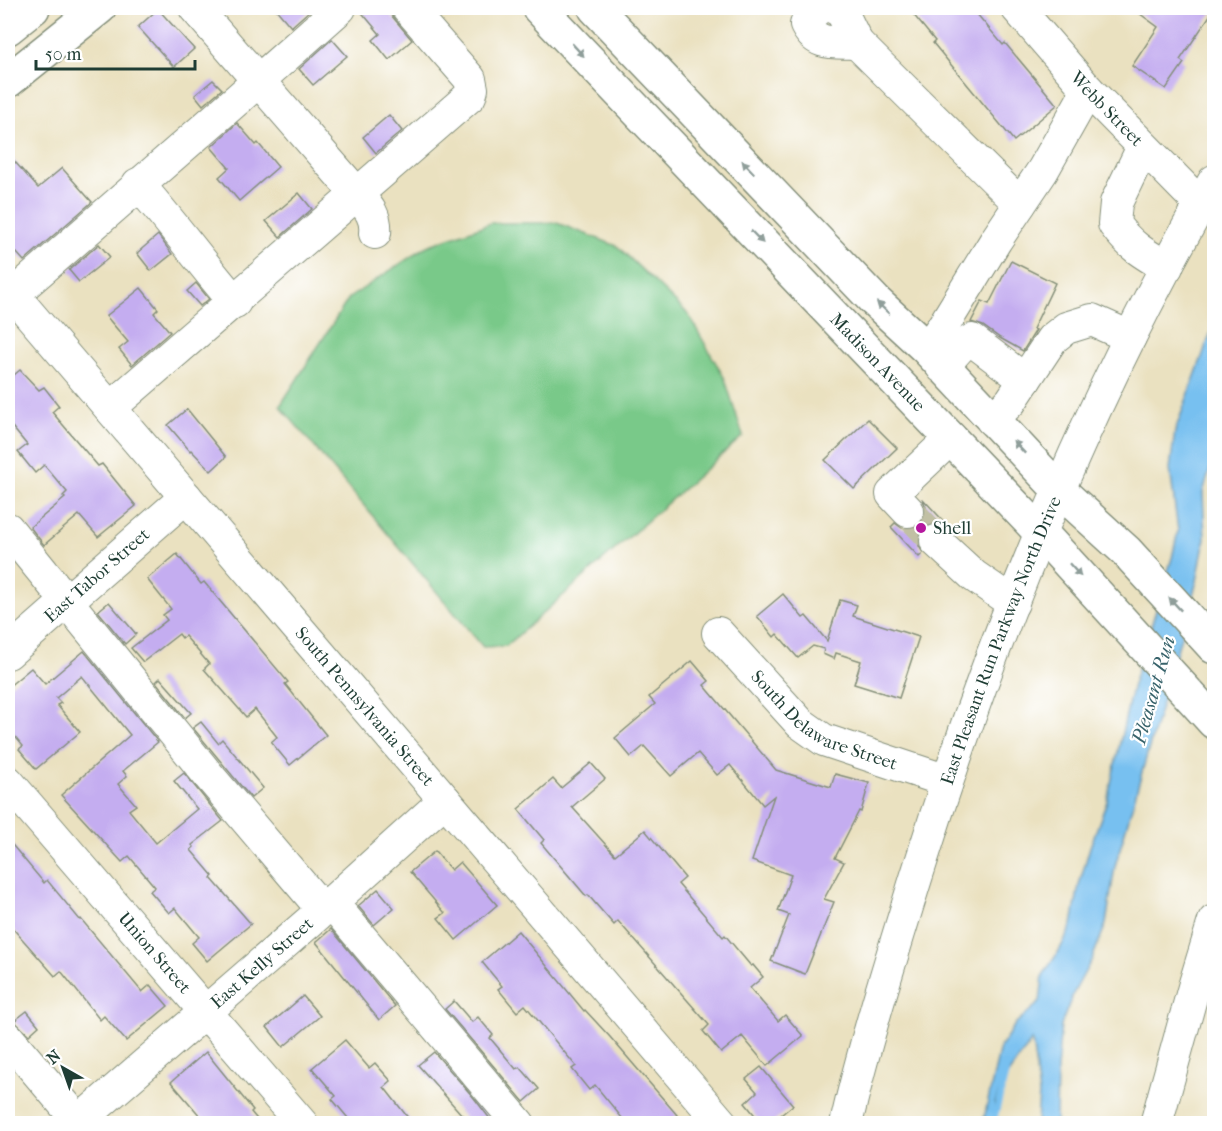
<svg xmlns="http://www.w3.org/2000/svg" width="1222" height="1131" viewBox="0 0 1222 1131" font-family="'IM FELL French Canon',serif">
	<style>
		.green { fill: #79c989; stroke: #4c835e; stroke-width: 1.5 }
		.water { fill: #77c0f0; stroke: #4b7e92; stroke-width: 1.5 }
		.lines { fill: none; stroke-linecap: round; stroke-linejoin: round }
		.stream { stroke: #77c0f0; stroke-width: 6 }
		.building { fill: #c4adf0 }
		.minor-tunnel { stroke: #c1c0a4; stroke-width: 32; stroke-dasharray: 32 16; stroke-linecap: butt }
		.minor-casing { stroke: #848f7a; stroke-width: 34 }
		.major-casing { stroke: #848f7a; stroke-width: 36 }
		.minor { stroke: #fff; stroke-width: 32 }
		.major { stroke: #fff; stroke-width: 33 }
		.oneway { fill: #8f9e9a }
		.poi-dot { fill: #b5179e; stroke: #fff; stroke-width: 2 }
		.labels { text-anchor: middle; stroke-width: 4.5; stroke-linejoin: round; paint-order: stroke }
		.street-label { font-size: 18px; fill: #1f3d34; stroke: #fff }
		.poi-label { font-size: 18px; fill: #1f3d34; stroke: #fff; text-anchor: start }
		.water-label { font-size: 20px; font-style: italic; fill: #39646c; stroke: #fff }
	</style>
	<rect width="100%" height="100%" fill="#fff"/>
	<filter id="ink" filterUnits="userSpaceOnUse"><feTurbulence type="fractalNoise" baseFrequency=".0167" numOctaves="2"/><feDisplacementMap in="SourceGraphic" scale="12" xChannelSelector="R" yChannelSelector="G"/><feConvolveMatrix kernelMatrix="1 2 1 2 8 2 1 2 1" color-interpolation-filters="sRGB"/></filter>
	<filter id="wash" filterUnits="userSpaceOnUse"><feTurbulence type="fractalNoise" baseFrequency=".008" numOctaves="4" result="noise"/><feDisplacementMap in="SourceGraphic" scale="24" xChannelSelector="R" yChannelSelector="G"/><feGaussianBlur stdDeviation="1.35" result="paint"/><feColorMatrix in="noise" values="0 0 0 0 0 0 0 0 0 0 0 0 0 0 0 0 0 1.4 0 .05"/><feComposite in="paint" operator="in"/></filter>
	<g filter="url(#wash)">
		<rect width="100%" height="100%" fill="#eae1c0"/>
		<!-- green -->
		<path class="green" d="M 491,223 L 557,223 L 617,246 L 688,314 L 725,379 L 743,436 L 506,646 L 483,647 L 280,406 L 349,298 L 427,246 Z"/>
		<!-- water -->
		<path class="water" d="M 1214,324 L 1214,457 L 1203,492 L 1205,539 L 1197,581 L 1115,866 L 1106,924 L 1092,959 L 1073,994 L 1061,1025 L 1057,1069 L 1056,1123 L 1037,1123 L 1039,1094 L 1032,1040 L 1002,1083 L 995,1103 L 995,1123 L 983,1123 L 1000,1047 L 1016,1023 L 1040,1002 L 1043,975 L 1059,951 L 1072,925 L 1079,885 L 1090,847 L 1107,801 L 1132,688 L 1172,558 L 1178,531 L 1170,469 L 1175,431 Z"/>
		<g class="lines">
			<!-- stream -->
			<path class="stream" d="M 993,1124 L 1006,1073"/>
		</g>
		<g id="blocks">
			<!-- building -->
			<g class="building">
				<path d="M 275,8 L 306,8 L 309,11 L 291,27 Z"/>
				<path d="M 358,8 L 385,8 L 412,40 L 389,60 L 373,40 L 380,34 Z"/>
				<path d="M 908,8 L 976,8 L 976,13 L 1003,45 L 1005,43 L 1057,105 L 1014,141 L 933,43 L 935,41 Z"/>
				<path d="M 1132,8 L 1215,8 L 1180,60 L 1184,63 L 1166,89 L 1132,66 L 1158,27 Z"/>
				<path d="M 158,9 L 194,49 L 174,67 L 138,27 Z"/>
				<path d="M 332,39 L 347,56 L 313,85 L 299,69 Z"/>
				<path d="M 213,80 L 222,89 L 203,105 L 195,95 Z"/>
				<path d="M 389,115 L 402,131 L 376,153 L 363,137 Z"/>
				<path d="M 237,123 L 256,145 L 258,143 L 278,167 L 239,201 L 219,177 L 229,168 L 211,147 Z"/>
				<path d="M 8,154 L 38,188 L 62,168 L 92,202 L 24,261 L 8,243 Z"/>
				<path d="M 299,193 L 312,209 L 280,237 L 266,221 Z"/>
				<path d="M 158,235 L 172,254 L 151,271 L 137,253 Z"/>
				<path d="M 99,244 L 110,257 L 79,282 L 69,270 Z"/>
				<path d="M 1011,261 L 1055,283 L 1033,329 L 1036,330 L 1023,351 L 1000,338 L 983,326 L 971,322 L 982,301 L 989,304 Z"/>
				<path d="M 196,283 L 209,299 L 200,306 L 187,291 Z"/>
				<path d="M 141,288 L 158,309 L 154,313 L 170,332 L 132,365 L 119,349 L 128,342 L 106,316 Z"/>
				<path d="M 20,370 L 39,390 L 44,387 L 59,406 L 52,412 L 98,466 L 102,464 L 136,506 L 98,537 L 79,515 L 44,545 L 30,527 L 65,498 L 63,496 L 67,492 L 44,465 L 35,473 L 18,452 L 27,445 L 8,422 L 8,380 Z"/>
				<path d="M 187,409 L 226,457 L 211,471 L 191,450 L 190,451 L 168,425 Z"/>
				<path d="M 868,419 L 897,448 L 854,489 L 825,460 Z"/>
				<path d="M 922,498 L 950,528 L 939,523 L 930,524 L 923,528 L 918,538 L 919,546 L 923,553 L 919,557 L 891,527 L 895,523 L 902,528 L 912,529 L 921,524 L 925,516 L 926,507 Z"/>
				<path d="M 177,554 L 201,584 L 204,582 L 288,682 L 285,684 L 326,735 L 290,765 L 271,742 L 277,737 L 255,709 L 246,717 L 204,669 L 209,664 L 185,636 L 182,638 L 179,634 L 143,662 L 131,648 L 167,620 L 163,615 L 171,609 L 147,579 Z"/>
				<path d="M 783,594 L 803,618 L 806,616 L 827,641 L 840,600 L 857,605 L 853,616 L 919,637 L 899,698 L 854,684 L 861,661 L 836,653 L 834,659 L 823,654 L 824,649 L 813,646 L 798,658 L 777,634 L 774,637 L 757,616 Z"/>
				<path d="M 109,602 L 136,634 L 125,644 L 98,611 Z"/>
				<path d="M 84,651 L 158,742 L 123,771 L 127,776 L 118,784 L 136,805 L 129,810 L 156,843 L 197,809 L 174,781 L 184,773 L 223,821 L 192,845 L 194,847 L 191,850 L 213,876 L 211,878 L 251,924 L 207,961 L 192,943 L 199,937 L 175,908 L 169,913 L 150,891 L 155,887 L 129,856 L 122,862 L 61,795 L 130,735 L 82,676 L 56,698 L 61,703 L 57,705 L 80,732 L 36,769 L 19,749 L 23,746 L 8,728 L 8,687 L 31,668 L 45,684 Z"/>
				<path d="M 692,661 L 709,681 L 704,685 L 776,770 L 831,787 L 835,774 L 869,783 L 861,812 L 859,811 L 835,858 L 844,862 L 824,899 L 834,902 L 805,974 L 771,961 L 789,915 L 778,911 L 791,875 L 752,861 L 774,796 L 763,805 L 730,765 L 717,775 L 698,753 L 671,776 L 644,746 L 631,757 L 615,738 L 655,704 L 649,697 Z"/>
				<path d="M 160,678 L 191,713 L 185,718 L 156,682 Z"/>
				<path d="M 201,722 L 218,743 L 222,739 L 263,788 L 251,798 L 193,728 Z"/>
				<path d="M 591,763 L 605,779 L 572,807 L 615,855 L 645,830 L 685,878 L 678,884 L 723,937 L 725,935 L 751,966 L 753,965 L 763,977 L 750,988 L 778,1021 L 785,1015 L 803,1036 L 767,1066 L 742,1036 L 721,1053 L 703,1031 L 709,1025 L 618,921 L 614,925 L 588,895 L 586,896 L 541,843 L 544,840 L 518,809 L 553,779 L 561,788 Z"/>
				<path d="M 8,840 L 44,883 L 47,880 L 80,920 L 81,919 L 142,992 L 150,985 L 168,1006 L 126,1041 L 104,1016 L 100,1020 L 61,971 L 55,976 L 8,923 Z"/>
				<path d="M 435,851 L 451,870 L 460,862 L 497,905 L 456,940 L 438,918 L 445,913 L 410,872 Z"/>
				<path d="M 378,889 L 394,908 L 374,925 L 358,906 Z"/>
				<path d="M 331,929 L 395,1006 L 379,1020 L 316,942 Z"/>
				<path d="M 518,931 L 584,1011 L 585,1010 L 610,1037 L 677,1115 L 668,1124 L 627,1124 L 595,1085 L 589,1090 L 572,1069 L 576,1066 L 525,1005 L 517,1012 L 498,989 L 502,986 L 482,962 Z"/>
				<path d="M 303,996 L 320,1016 L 283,1047 L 267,1027 Z"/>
				<path d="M 454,1001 L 472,1022 L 478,1017 L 493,1035 L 490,1038 L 516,1069 L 520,1067 L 539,1089 L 524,1102 L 445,1009 Z"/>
				<path d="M 27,1011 L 39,1026 L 29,1035 L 14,1021 Z"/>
				<path d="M 345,1040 L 369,1068 L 375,1063 L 391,1081 L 384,1087 L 413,1124 L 353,1124 L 332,1099 L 336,1096 L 312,1068 Z"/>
				<path d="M 206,1052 L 253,1110 L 251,1112 L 261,1124 L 207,1124 L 171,1082 Z"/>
				<path d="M 434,1052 L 474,1098 L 494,1124 L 470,1124 L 418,1065 Z"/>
				<path d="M 761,1067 L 793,1105 L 770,1124 L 762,1124 L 745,1103 L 757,1092 L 746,1079 Z"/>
			</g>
		</g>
	</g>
	<g filter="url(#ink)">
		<use href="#blocks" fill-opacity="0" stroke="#848f7a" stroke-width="1.5"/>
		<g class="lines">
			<!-- minor-tunnel -->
			<path class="minor-tunnel" d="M 908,511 L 936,541"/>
			<defs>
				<g id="minor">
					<path d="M 195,8 L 357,194 C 367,206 377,216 375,233"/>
					<path d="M 819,8 L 809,16 L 806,25 C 817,47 835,42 857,43 L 842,12 L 835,8"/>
					<path id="s1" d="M 1017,8 L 1088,90 L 1201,205"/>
					<path d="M 857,43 L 1020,204"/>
					<path d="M 1143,147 L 1116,203 L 1114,224 C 1130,246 1144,254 1167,267"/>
					<path d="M 138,184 C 172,222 201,263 235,302"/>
					<path id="s2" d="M 8,289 L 722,1124"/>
					<path d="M 8,299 L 239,98 L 340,8"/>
					<path d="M 927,349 L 942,328 L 996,240 L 1043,170 L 1088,90"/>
					<path d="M 942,367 L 960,347 L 972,340 L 1025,380"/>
					<path d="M 110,408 L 470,96 L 472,89 L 470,79 L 408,8"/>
					<path d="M 992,420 L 1011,401 L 1052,339 L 1066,328 L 1092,320 L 1130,337"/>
					<path d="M 908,511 L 892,494 L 951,438"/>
					<path d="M 8,529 L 209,776 L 323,910"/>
					<path d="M 936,541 L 974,576 L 1013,603"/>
					<path id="s3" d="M 718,633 L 800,723 L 824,740 L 947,781"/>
					<path id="s4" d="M 8,653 L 186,497"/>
					<path id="s5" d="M 8,782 L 302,1124"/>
					<path d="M 331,902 L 519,1124"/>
					<path d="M 8,1038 L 81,1124"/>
					<path id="s6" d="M 76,1124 L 323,910 L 445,800"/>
					<path id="s7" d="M 846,1124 C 865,1041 891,959 916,878 C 991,637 1087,400 1214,181"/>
					<path d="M 1156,1124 L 1194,987 L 1214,921"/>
				</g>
				<g id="major">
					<path id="s8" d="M 539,8 L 1041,533 L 1214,722"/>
					<path d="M 595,8 L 875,301 L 927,349 L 1059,490 L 1126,551 L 1214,647"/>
					<path d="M 8,28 L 33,8"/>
					<path d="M 8,81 L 99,8"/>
				</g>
			</defs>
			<!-- minor casing -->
			<use href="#minor" class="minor-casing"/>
			<!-- major casing -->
			<use href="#major" class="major-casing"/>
			<!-- minor -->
			<use href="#minor" class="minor"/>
			<!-- major -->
			<use href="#major" class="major"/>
		</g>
		<!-- one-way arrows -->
		<defs><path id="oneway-solid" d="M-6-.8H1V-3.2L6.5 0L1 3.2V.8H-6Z" transform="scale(1.5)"/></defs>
		<g class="oneway">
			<use href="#oneway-solid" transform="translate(578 50) rotate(47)"/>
			<use href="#oneway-solid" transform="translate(748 167) rotate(-133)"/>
			<use href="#oneway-solid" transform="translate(757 237) rotate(46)"/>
			<use href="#oneway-solid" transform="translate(883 308) rotate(-137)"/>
			<use href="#oneway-solid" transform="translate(1019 447) rotate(-133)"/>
			<use href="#oneway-solid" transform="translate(1075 570) rotate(48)"/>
			<use href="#oneway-solid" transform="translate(1175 604) rotate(-133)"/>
		</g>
	</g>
	<!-- markers -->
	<circle class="poi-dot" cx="921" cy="528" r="6"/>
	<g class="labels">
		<!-- street labels -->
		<g class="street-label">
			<text dy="6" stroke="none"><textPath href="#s1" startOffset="135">Webb Street</textPath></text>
			<text dy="6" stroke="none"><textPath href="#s8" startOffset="490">Madison Avenue</textPath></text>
			<text dy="6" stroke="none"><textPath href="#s4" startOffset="118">East Tabor Street</textPath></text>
			<text dy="6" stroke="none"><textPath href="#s7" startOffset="508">East Pleasant Run Parkway North Drive</textPath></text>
			<text dy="6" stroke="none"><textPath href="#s2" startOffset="549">South Pennsylvania Street</textPath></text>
			<text dy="6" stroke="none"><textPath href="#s3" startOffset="141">South Delaware Street</textPath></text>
			<text dy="6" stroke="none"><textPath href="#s5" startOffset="225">Union Street</textPath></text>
			<text dy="6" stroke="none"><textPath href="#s6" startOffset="246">East Kelly Street</textPath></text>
		</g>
		<!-- poi labels -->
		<g class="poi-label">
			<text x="933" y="534">Shell</text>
		</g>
		<!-- water labels -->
		<g class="water-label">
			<text transform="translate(1153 690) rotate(-74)" y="7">Pleasant Run</text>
		</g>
	</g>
	<!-- margin -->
	<rect width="1222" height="1131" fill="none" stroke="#fff" stroke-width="30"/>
	<!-- north arrow -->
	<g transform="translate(63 1068) rotate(320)" stroke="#ffffff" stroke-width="4.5" paint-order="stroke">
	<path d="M0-4.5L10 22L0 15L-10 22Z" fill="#1f3d34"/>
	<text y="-9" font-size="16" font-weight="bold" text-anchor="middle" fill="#1f3d34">N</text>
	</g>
	<!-- scale -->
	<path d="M36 60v9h159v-9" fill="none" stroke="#1f3d34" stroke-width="3"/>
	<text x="45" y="60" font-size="18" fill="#1f3d34" stroke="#ffffff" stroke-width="4.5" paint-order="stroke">50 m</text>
</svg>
